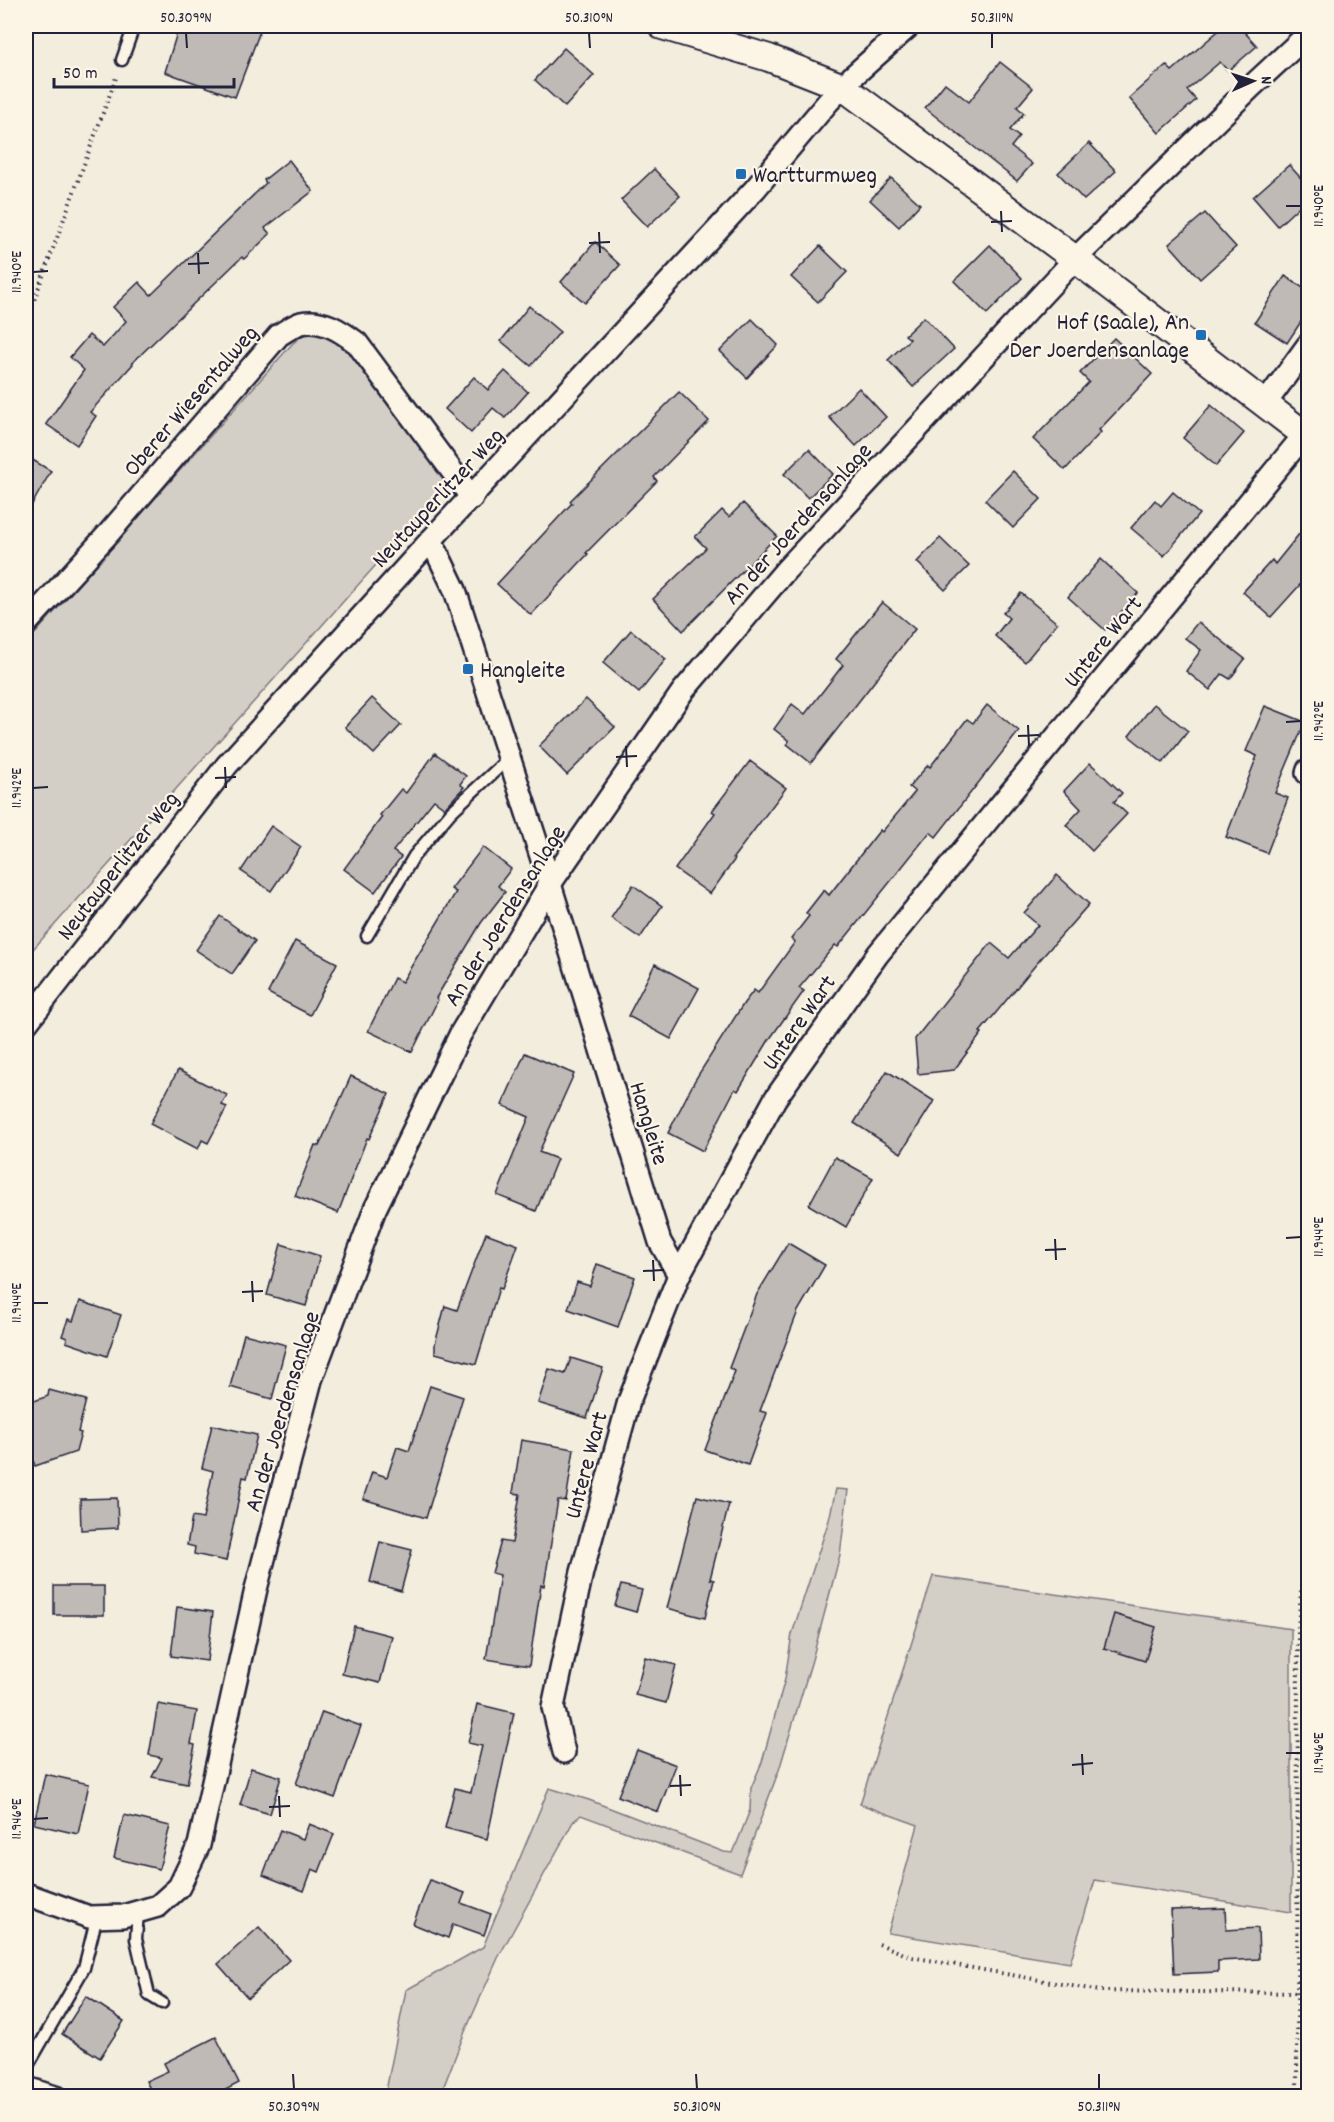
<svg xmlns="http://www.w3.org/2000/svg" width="1334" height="2122" viewBox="0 0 1334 2122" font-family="Dekko,sans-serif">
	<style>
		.green { fill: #d4cfc6; stroke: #7b7880; stroke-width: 1.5 }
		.building { fill: #bfbab6; stroke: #22223b; stroke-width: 1.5 }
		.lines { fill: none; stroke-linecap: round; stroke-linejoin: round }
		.service-casing { stroke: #22223b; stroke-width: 15 }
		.minor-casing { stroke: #22223b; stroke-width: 26 }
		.tertiary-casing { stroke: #22223b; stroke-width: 30 }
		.path { stroke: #22223b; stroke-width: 4; stroke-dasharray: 1.5 4.5; stroke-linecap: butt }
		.service { stroke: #fcf5e5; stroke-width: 10 }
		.minor { stroke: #fcf5e5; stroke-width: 21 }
		.tertiary { stroke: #fcf5e5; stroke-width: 26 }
		.ticks { fill: none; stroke: #22223b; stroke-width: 2 }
		.poi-dot { fill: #1f6fb2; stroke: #fcf5e5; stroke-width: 2 }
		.labels { text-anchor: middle; stroke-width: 4.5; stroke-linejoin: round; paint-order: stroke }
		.poi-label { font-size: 24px; fill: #22223b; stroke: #fcf5e5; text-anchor: start }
		.street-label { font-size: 24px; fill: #22223b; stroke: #fcf5e5 }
		.neatline { fill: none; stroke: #22223b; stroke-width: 2 }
		.ticks-label { font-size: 15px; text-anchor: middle; fill: #22223b }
	</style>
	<rect width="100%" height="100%" fill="#f3edde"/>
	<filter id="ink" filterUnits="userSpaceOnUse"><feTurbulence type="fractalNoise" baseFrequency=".0167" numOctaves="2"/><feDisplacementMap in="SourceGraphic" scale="12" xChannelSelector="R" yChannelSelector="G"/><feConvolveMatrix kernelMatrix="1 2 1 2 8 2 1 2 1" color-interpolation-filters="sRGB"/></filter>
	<g filter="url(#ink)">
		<!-- green -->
		<g class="green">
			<path d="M 307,332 L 341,334 L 450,482 L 26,957 L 26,644 L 292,344 Z"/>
			<path d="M 836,1489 L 848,1490 L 840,1555 L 812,1660 L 779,1770 L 740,1874 L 581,1815 L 573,1822 L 498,1958 L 464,2034 L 440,2096 L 385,2096 L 406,1990 L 483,1947 L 549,1788 L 589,1800 L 724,1852 L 733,1853 L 750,1810 L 751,1788 L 762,1762 L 785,1679 L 792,1634 L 829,1520 Z"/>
			<path d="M 933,1576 L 1291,1629 L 1291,1912 L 1095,1880 L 1070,1963 L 888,1933 L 918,1825 L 860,1804 Z"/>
		</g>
		<!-- building -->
		<g class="building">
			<path d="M 179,26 L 262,26 L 235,97 L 165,72 Z"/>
			<path d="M 1224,26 L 1239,26 L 1257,46 L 1228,71 L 1220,62 L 1187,90 L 1196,100 L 1159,133 L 1129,98 L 1166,65 L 1172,71 Z"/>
			<path d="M 564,48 L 594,75 L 565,107 L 535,80 Z"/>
			<path d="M 1000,62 L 1033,88 L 1017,107 L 1024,113 L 1010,130 L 1019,137 L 1011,147 L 1032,164 L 1017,181 L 925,108 L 945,83 L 969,102 Z"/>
			<path d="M 1089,143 L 1116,171 L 1084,200 L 1058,173 Z"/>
			<path d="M 289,160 L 313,191 L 265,228 L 270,234 L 244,259 L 242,257 L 132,363 L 133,364 L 90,412 L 96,416 L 77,445 L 46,424 L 84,370 L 70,357 L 89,335 L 103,347 L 126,321 L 113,307 L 139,282 L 151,295 L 266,183 L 264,180 Z"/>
			<path d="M 1289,165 L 1308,186 L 1308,198 L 1278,226 L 1253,197 Z"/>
			<path d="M 654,169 L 680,196 L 647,227 L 621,200 Z"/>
			<path d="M 891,178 L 920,204 L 899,227 L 870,200 Z"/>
			<path d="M 1205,213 L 1236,247 L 1200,279 L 1169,244 Z"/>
			<path d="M 595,242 L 620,265 L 585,303 L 561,282 Z"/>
			<path d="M 990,245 L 1022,278 L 987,314 L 954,281 Z"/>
			<path d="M 820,246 L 847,272 L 818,302 L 791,277 Z"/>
			<path d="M 1285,276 L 1308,291 L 1308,311 L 1287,343 L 1255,322 Z"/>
			<path d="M 529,306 L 560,332 L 531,366 L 501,341 Z"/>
			<path d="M 924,317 L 954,349 L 913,387 L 888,360 L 910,339 L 905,335 Z"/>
			<path d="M 752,319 L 778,345 L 747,378 L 720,351 Z"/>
			<path d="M 1114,338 L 1152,374 L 1099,430 L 1101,432 L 1065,470 L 1033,439 L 1089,382 L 1080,373 Z"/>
			<path d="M 505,371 L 528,392 L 505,418 L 493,408 L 471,433 L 445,409 L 474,377 L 488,390 Z"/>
			<path d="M 859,388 L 886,417 L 856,446 L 829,417 Z"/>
			<path d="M 679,392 L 709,421 L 654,477 L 657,481 L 586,553 L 588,554 L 531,615 L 497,584 L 572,503 L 570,501 Z"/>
			<path d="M 1211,405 L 1244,433 L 1216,466 L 1183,438 Z"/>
			<path d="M 809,449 L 833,474 L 808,498 L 784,474 Z"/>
			<path d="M 26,456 L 51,471 L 26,515 Z"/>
			<path d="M 1013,471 L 1041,499 L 1013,528 L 985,500 Z"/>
			<path d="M 1173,492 L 1199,514 L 1164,556 L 1131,528 L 1155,500 L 1161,506 Z"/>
			<path d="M 743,503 L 777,536 L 683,631 L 653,599 L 706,548 L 695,537 L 722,510 L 729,517 Z"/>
			<path d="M 1308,523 L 1308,576 L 1271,617 L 1243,592 L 1272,560 L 1275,564 Z"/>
			<path d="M 940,538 L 969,566 L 945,590 L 917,562 Z"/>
			<path d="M 1101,559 L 1138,593 L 1105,630 L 1068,597 Z"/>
			<path d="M 1021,593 L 1057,623 L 1025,662 L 995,636 L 1009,618 L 1003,613 Z"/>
			<path d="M 882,602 L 915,629 L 811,763 L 787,744 L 789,741 L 774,729 L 792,704 L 805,714 L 843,665 L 836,659 Z"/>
			<path d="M 1198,622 L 1245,659 L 1230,679 L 1222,674 L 1210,690 L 1186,671 L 1201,650 L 1185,638 Z"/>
			<path d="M 631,630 L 666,659 L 639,693 L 603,663 Z"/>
			<path d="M 372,698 L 401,725 L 374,754 L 345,727 Z"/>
			<path d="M 586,699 L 615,727 L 567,775 L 539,746 Z"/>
			<path d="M 1154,704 L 1188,731 L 1163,763 L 1129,736 Z"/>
			<path d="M 987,705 L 1019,731 L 936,837 L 930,832 L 838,947 L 835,945 L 799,988 L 804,991 L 769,1040 L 738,1091 L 735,1089 L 703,1151 L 668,1133 L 695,1080 L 744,1003 L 754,990 L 758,993 L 795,942 L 791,939 L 809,916 L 806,913 L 824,890 L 829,895 L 880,830 L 882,832 L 915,792 L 909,787 L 928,765 L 930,767 L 967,719 L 973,723 Z"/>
			<path d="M 1265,706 L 1305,722 L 1275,793 L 1288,798 L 1267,853 L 1226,837 L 1257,756 L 1246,751 Z"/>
			<path d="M 435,753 L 466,776 L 460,784 L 464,787 L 445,808 L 434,800 L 393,851 L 401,857 L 375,892 L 344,869 L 382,817 L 380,815 L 401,789 L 406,793 Z"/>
			<path d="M 750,761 L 786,788 L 733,858 L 735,859 L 710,894 L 675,869 L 715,813 L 712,811 Z"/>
			<path d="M 1090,763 L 1122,793 L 1114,802 L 1127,814 L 1092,851 L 1066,825 L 1081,809 L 1064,791 Z"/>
			<path d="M 271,826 L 301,847 L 271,891 L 241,871 Z"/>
			<path d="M 483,847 L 511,869 L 498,886 L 505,892 L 481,923 L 436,998 L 438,1000 L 412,1052 L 368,1031 L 394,978 L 402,982 L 456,892 L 451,889 Z"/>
			<path d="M 1057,875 L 1089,904 L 1038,962 L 980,1032 L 982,1033 L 954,1070 L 918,1074 L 915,1039 L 991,943 L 1009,958 L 1038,925 L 1024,913 Z"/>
			<path d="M 633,885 L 662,906 L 640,938 L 611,918 Z"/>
			<path d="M 220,916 L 255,941 L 232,974 L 196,950 Z"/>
			<path d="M 295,941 L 337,963 L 310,1015 L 268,993 Z"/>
			<path d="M 655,964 L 699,988 L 671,1039 L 628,1016 Z"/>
			<path d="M 525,1053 L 574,1074 L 539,1152 L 557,1159 L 536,1211 L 497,1195 L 529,1117 L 502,1105 Z"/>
			<path d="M 178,1070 L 227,1095 L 222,1105 L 227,1107 L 208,1143 L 202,1140 L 198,1149 L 150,1124 Z"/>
			<path d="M 887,1071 L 934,1101 L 901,1153 L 854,1123 Z"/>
			<path d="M 351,1076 L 389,1094 L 369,1139 L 367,1138 L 338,1213 L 295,1196 L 315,1145 L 319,1146 Z"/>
			<path d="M 835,1157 L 873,1178 L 846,1227 L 809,1205 Z"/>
			<path d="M 486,1233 L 518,1245 L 502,1289 L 499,1288 L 476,1364 L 435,1353 L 435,1344 L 445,1306 L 457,1310 Z"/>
			<path d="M 788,1243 L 825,1265 L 798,1311 L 760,1411 L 767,1413 L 748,1465 L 705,1450 L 735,1371 L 729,1368 L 757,1294 Z"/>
			<path d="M 281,1244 L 320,1256 L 306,1306 L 267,1295 Z"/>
			<path d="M 597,1264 L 635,1277 L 618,1327 L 568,1309 L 577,1282 L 590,1286 Z"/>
			<path d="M 80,1301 L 121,1315 L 107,1356 L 66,1342 L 67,1338 L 62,1336 L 68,1319 L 73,1321 Z"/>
			<path d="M 244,1334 L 286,1345 L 272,1399 L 230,1387 Z"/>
			<path d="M 571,1358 L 603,1368 L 587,1418 L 538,1403 L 549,1369 L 565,1374 Z"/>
			<path d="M 430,1386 L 463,1397 L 426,1518 L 363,1499 L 372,1472 L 387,1477 L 397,1447 L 409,1451 Z"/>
			<path d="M 49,1390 L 86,1400 L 78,1432 L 81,1433 L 76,1452 L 35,1466 L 26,1440 L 26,1404 L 48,1396 Z"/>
			<path d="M 212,1425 L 257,1435 L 247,1478 L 243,1477 L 226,1561 L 194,1554 L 195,1547 L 187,1545 L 192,1517 L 203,1519 L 213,1471 L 202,1468 Z"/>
			<path d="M 521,1440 L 574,1449 L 566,1501 L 558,1500 L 544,1586 L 541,1585 L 529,1666 L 486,1659 L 500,1575 L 492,1573 L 501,1541 L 512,1543 L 520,1494 L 513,1493 Z"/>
			<path d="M 697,1496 L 729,1504 L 710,1579 L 714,1580 L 705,1618 L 667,1608 Z"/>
			<path d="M 117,1498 L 118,1528 L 81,1530 L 80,1499 Z"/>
			<path d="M 380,1542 L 412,1550 L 401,1591 L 370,1582 Z"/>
			<path d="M 621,1585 L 642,1590 L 636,1612 L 615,1606 Z"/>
			<rect x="54" y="1586" width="50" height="29"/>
			<path d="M 177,1607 L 213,1612 L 207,1661 L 171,1656 Z"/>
			<path d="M 1114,1614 L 1156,1627 L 1145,1661 L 1104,1648 Z"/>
			<path d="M 354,1626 L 392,1636 L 380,1683 L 342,1674 Z"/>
			<path d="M 645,1657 L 676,1665 L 666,1703 L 635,1695 Z"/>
			<path d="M 158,1704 L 197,1711 L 191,1744 L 195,1745 L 187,1784 L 152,1777 L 162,1758 L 149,1755 Z"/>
			<path d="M 477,1704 L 514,1713 L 487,1839 L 445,1828 L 455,1788 L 471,1792 L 482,1746 L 468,1743 Z"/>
			<path d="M 322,1712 L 361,1726 L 335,1798 L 296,1784 Z"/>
			<path d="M 637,1750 L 676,1765 L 658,1812 L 618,1796 Z"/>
			<path d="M 251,1768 L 281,1777 L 270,1814 L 240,1805 Z"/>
			<path d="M 45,1774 L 89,1784 L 78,1834 L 34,1824 Z"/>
			<path d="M 124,1815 L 170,1826 L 159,1869 L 114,1858 Z"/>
			<path d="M 309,1824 L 334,1834 L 319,1872 L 312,1869 L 304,1891 L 263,1875 L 280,1830 L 303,1839 Z"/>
			<path d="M 430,1880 L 465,1893 L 461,1903 L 491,1914 L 484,1935 L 453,1924 L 448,1938 L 413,1924 Z"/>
			<path d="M 1225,1908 L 1226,1930 L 1258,1928 L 1259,1959 L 1218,1961 L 1218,1972 L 1174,1974 L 1171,1910 Z"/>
			<path d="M 259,1927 L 289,1960 L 248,1998 L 218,1964 Z"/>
			<path d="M 86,1996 L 124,2021 L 100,2058 L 62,2034 Z"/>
			<path d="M 216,2037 L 239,2083 L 212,2097 L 154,2097 L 146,2081 L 168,2071 L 164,2063 Z"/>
		</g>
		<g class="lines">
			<defs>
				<g id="service">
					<path d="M 122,60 L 134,26"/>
					<path d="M 367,936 L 414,856 L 451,812 L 509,758"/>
					<path d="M 138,1912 L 136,1939 L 149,1995 L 162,2003"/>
					<path d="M 26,2069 L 84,1968 L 97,1916"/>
					<path d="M 26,2082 L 60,2093 L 65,2096"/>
				</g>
				<g id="minor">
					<path d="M 1265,404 L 1308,345"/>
					<path d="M 431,540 L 455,590 L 550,884 L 660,1242 L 679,1275"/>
					<path d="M 26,624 L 109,533 L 279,335 C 286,331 294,325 301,323 C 322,318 341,331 357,343 L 472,498"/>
					<path d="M 1307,773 L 1308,770"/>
					<path d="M 26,1024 L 227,765 L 431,540 L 755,189 L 828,102 L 852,77 L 909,26"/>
					<path d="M 564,1752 L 553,1707 L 582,1572 L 629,1401 L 679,1275 L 775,1099 L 878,954 L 1305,434"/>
					<path d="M 26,1894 L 89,1917 L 123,1916 L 158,1906 L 179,1887 L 199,1845 L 256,1589 L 311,1380 L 375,1209 L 461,1033 L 550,884 L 683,691 L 785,571 L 1075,259 L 1252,86 L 1308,34"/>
				</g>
				<path id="tertiary" d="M 662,26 L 769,58 L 843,87 L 1075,259 L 1308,437"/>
			</defs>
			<!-- service casing -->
			<use href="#service" class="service-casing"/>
			<!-- minor casing -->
			<use href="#minor" class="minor-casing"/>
			<!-- tertiary casing -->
			<use href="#tertiary" class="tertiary-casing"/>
			<!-- path -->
			<g class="path">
				<path d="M 26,322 L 117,75"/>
				<path d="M 879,1944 L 912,1957 L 1100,1991 L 1297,1993"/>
				<path d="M 1297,2096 L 1298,1630 L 1308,1505"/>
			</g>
			<!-- service -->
			<use href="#service" class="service"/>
			<!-- minor -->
			<use href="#minor" class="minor"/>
			<!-- tertiary -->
			<use href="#tertiary" class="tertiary"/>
		</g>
	</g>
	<!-- ticks -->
	<path class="ticks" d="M 186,33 L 187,48M 589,33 L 590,48M 992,33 L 992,48M 1286,206 L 1301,206M 1001,211 L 1002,232M 991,222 L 1012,221M 599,232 L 600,253M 589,243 L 610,242M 198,253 L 199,274M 188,264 L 209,263M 33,272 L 48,271M 1286,722 L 1301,721M 1028,725 L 1029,746M 1018,736 L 1039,735M 626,746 L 627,767M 616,757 L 637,756M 225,767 L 226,788M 215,778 L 236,777M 33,788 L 48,787M 1286,1238 L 1301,1237M 1055,1239 L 1056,1260M 1045,1250 L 1066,1249M 653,1260 L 654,1281M 643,1271 L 664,1270M 252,1281 L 253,1302M 242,1292 L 263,1291M 33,1303 L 48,1303M 1286,1753 L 1301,1753M 1082,1754 L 1083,1775M 1072,1765 L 1093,1763M 680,1775 L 681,1796M 670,1786 L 691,1785M 279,1796 L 280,1817M 269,1807 L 290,1806M 33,1819 L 48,1818M 293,2074 L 294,2089M 696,2074 L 697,2089M 1099,2074 L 1099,2089"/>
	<!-- markers -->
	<g class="poi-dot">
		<rect x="735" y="168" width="12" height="12" rx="3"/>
		<rect x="1195" y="329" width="12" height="12" rx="3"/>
		<rect x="462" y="663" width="12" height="12" rx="3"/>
	</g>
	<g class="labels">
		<!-- poi labels -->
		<g class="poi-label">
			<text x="753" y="182">Wartturmweg</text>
			<text x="1189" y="329" text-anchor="end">Hof (Saale), An<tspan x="1189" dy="28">Der Joerdensanlage</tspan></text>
			<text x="480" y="677">Hangleite</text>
		</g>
		<!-- street labels -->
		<g class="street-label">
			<text transform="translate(190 400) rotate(-49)" y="8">Oberer Wiesentalweg</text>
			<text transform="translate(437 497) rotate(-47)" y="8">Neutauperlitzer Weg</text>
			<text transform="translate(797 523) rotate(-48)" y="8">An der Joerdensanlage</text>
			<text transform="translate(1102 641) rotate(-51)" y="8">Untere Wart</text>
			<text transform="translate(117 865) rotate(-52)" y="8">Neutauperlitzer Weg</text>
			<text transform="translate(504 915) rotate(-58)" y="8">An der Joerdensanlage</text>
			<text transform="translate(798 1022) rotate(-55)" y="8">Untere Wart</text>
			<text transform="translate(650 1123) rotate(73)" y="8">Hangleite</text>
			<text transform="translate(281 1411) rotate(-73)" y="8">An der Joerdensanlage</text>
			<text transform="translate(585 1465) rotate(-75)" y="8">Untere Wart</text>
		</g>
	</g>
	<!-- margin -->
	<rect width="1334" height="2122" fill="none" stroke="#fcf5e5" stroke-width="66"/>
	<!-- north arrow -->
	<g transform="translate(1253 81) rotate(87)" stroke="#fcf5e5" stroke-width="4.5" paint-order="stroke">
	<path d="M0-4.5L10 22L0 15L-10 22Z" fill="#22223b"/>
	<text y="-9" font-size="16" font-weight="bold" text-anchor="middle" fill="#22223b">N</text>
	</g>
	<!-- scale -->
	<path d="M54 78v9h180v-9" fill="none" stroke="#22223b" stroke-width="3"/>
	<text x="63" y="78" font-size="18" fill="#22223b" stroke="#fcf5e5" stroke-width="4.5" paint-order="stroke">50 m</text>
	<rect x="33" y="33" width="1268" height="2056" class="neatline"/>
	<g class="ticks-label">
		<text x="186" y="22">50.309°N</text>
		<text x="589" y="22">50.310°N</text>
		<text x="992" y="22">50.311°N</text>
		<text transform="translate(1318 206) rotate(-90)" y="5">11.940°E</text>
		<text transform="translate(16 272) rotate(-90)" y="5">11.940°E</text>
		<text transform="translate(1318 721) rotate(-90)" y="5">11.942°E</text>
		<text transform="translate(16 788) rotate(-90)" y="5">11.942°E</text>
		<text transform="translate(1318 1237) rotate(-90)" y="5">11.944°E</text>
		<text transform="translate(16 1303) rotate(-90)" y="5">11.944°E</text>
		<text transform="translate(1318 1753) rotate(-90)" y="5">11.946°E</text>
		<text transform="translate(16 1819) rotate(-90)" y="5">11.946°E</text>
		<text x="294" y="2111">50.309°N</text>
		<text x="697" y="2111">50.310°N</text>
		<text x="1099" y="2111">50.311°N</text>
	</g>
</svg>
